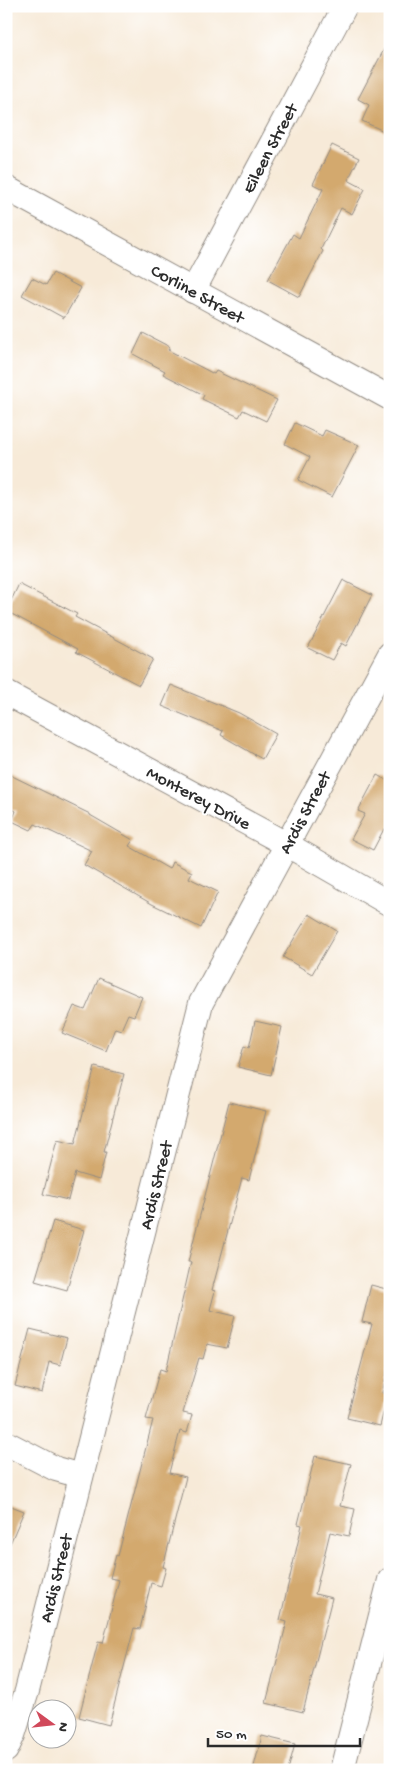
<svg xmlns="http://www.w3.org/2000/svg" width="396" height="1776" viewBox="0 0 396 1776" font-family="'Gochi Hand',sans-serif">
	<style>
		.building { fill: #d3a96e }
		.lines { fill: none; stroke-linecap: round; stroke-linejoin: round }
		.street-casing { stroke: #918a82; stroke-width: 26 }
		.street { stroke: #fff; stroke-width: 24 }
		.labels { text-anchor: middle; stroke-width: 4; stroke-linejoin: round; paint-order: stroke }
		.street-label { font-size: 18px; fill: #2b2b2b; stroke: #fff }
	</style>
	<rect width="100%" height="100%" fill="#fff"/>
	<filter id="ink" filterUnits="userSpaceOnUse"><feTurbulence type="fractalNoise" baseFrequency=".02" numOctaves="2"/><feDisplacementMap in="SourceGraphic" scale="10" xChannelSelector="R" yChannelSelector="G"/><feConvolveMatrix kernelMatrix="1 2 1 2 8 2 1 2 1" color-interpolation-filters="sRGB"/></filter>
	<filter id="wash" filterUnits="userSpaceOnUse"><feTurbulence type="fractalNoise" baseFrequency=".0096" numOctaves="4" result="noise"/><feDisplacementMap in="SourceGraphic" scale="20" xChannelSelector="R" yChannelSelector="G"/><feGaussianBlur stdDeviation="1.12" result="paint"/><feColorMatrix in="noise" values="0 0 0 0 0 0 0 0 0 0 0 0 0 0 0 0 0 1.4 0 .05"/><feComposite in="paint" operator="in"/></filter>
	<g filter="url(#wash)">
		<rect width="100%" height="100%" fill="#f7ead8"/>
		<g id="blocks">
			<!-- building -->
			<g class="building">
				<path d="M 390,38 L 390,134 L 362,121 L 369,105 L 358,99 Z"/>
				<path d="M 332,145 L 359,158 L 348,180 L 365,189 L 352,214 L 341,208 L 321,249 L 323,251 L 299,297 L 268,280 L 293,234 L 299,238 L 323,189 L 313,184 Z"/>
				<path d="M 53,273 L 81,288 L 64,318 L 22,295 L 32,278 L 46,285 Z"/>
				<path d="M 143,333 L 170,347 L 168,350 L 214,374 L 216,371 L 277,400 L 266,421 L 243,410 L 239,417 L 202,399 L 204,395 L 163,374 L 165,371 L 133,354 Z"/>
				<path d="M 295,423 L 322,436 L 325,430 L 359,445 L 332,497 L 298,480 L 310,457 L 285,444 Z"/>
				<path d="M 343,580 L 372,595 L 346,646 L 341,643 L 332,660 L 308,648 Z"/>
				<path d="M 19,584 L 77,614 L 75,617 L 153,659 L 139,685 L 76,652 L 78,649 L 6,611 Z"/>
				<path d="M 171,685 L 239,713 L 276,734 L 262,759 L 221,735 L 223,731 L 162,706 Z"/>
				<path d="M 6,773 L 90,814 L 90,815 L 133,840 L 129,846 L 169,869 L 172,862 L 192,872 L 189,878 L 218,892 L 201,928 L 152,904 L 84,865 L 92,851 L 35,824 L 31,830 L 12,821 L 16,811 L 6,806 Z"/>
				<path d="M 377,775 L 390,782 L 390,832 L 384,829 L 373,850 L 351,839 L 365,814 L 358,811 Z"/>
				<path d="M 309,914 L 337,931 L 312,974 L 283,957 Z"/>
				<path d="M 99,978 L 142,997 L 134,1016 L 128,1014 L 121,1030 L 115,1028 L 106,1051 L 62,1033 L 74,1006 L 85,1010 Z"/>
				<path d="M 255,1021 L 282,1027 L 271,1075 L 238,1067 L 244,1046 L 249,1048 Z"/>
				<path d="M 95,1067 L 124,1074 L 104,1152 L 106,1152 L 99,1180 L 75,1173 L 68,1200 L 43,1194 L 57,1140 L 75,1144 Z"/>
				<path d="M 229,1102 L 266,1111 L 249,1180 L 242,1178 L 212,1290 L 215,1291 L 210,1310 L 235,1316 L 227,1348 L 207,1344 L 203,1359 L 199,1358 L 183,1413 L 192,1415 L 187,1433 L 180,1431 L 169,1473 L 186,1477 L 163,1567 L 166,1568 L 161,1586 L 151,1583 L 140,1629 L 134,1628 L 109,1725 L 79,1717 L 98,1642 L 103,1643 L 119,1580 L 110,1578 L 116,1555 L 118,1556 L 153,1420 L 146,1419 L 160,1369 L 166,1371 L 191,1262 L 188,1262 Z"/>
				<path d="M 53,1221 L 84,1230 L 67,1290 L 35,1281 Z"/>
				<path d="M 371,1285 L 390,1290 L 390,1360 L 382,1393 L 388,1394 L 380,1426 L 347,1418 L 372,1324 L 362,1322 Z"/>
				<path d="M 30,1329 L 67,1338 L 60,1365 L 49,1362 L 42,1393 L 15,1386 Z"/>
				<path d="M 315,1456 L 351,1464 L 340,1506 L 355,1509 L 349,1536 L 330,1532 L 315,1594 L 332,1598 L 303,1712 L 266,1703 L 287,1622 L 280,1620 L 302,1525 L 298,1524 Z"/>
				<path d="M 6,1504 L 24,1511 L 6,1553 Z"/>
				<path d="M 262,1736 L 295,1744 L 288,1770 L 253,1770 Z"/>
			</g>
		</g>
	</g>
	<g filter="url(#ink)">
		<use href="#blocks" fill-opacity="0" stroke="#918a82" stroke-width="1"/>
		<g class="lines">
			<defs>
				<g id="street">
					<path d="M 6,188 L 390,398"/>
					<path d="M 193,291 L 345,6"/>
					<path d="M 6,693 L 286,844 L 390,904"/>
					<path d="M 6,1443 L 56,1469 L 81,1476"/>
					<path d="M 6,1750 L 13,1735 L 27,1691 L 201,1003 L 390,654"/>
					<path d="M 342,1770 L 390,1580"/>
				</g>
			</defs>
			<!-- street casing -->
			<use href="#street" class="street-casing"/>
			<!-- street -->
			<use href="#street" class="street"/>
		</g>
	</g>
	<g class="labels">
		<!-- street labels -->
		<g class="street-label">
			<text transform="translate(269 148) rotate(-62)" y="6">Eileen Street</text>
			<text transform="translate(198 293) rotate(29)" y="6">Corline Street</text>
			<text transform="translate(199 797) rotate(28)" y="6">Monterey Drive</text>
			<text transform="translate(304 812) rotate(-62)" y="6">Ardis Street</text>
			<text transform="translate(155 1185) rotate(-76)" y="6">Ardis Street</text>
			<text transform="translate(55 1578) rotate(-76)" y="6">Ardis Street</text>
		</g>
	</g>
	<!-- margin -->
	<rect width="396" height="1776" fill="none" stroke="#fff" stroke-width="25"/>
	<!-- north arrow -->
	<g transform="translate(52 1724) rotate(105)"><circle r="24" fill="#ffffff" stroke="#aaaaaa"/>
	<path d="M0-4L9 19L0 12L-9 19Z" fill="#d1495b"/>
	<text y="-8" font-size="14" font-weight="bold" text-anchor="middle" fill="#2b2b2b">N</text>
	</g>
	<!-- scale -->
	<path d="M208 1738v8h152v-8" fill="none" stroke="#2b2b2b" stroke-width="2.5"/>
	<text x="216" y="1738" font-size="15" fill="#2b2b2b" stroke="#ffffff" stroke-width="4" paint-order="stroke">50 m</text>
</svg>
